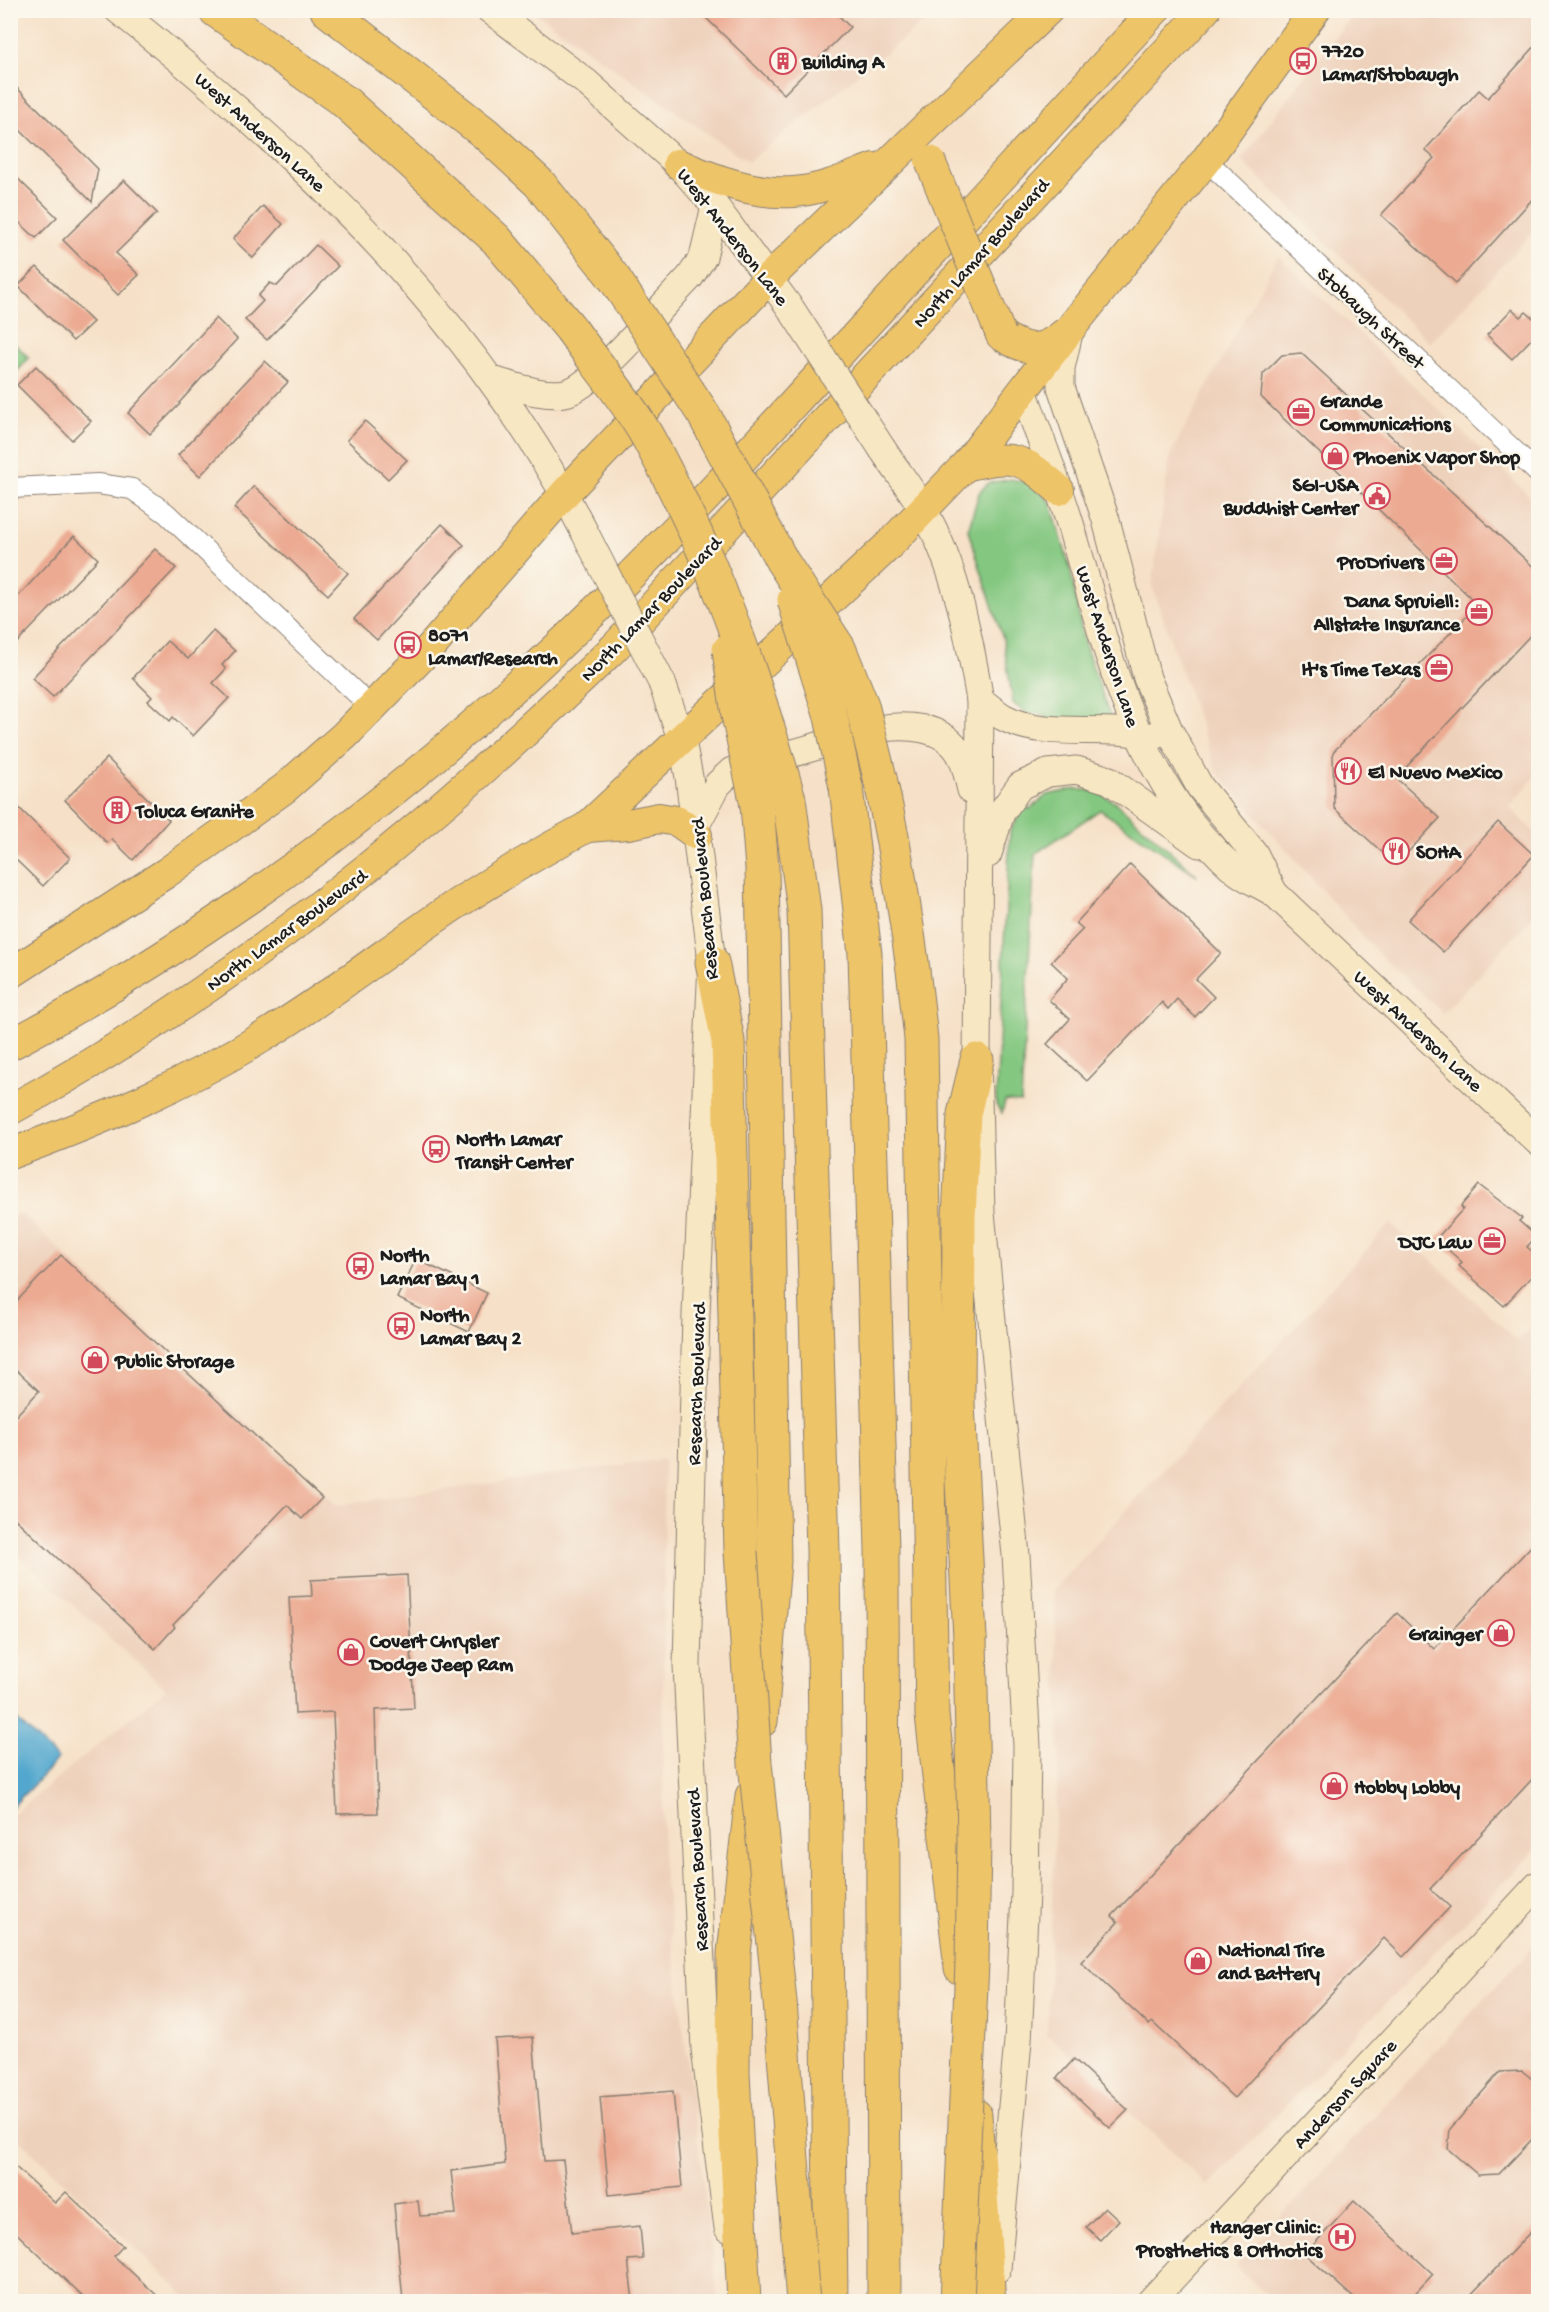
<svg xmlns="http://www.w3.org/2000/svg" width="1549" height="2312" viewBox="0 0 1549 2312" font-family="'Gochi Hand',sans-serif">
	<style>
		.built { fill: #eed1bb }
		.green { fill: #83c780; stroke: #50724e; stroke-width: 1.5 }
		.water { fill: #52a7ce; stroke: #376275; stroke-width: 1.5 }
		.building { fill: #ecaa92 }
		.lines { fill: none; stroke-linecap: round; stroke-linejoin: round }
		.street-casing { stroke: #897e72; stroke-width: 22 }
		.secondary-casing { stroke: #897e72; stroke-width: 29 }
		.primary-casing { stroke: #897e72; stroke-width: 32 }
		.highway-casing { stroke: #897e72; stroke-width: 35 }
		.street { stroke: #fff; stroke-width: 20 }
		.secondary { stroke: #f8e7c3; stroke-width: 27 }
		.primary { stroke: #eec469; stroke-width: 30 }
		.highway { stroke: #eec469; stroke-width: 33 }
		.secondary-bridge-casing { stroke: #897e72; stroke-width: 29; stroke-linecap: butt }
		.primary-bridge-casing { stroke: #897e72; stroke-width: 32; stroke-linecap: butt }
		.highway-bridge-casing { stroke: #897e72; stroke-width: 35; stroke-linecap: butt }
		.secondary-bridge { stroke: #f8e7c3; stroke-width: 27 }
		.primary-bridge { stroke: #eec469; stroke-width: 30 }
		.highway-bridge { stroke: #eec469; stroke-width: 33 }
		.labels { text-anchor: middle; stroke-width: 5; stroke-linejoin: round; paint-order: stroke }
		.poi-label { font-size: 20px; font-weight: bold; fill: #1c1c1c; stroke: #fbf7ec; text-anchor: start }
		.street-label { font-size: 20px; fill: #1c1c1c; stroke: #fbf7ec }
	</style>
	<rect width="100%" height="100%" fill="#fbf7ec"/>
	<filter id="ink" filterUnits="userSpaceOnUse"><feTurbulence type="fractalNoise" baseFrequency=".0167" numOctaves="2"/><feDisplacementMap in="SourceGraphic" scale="12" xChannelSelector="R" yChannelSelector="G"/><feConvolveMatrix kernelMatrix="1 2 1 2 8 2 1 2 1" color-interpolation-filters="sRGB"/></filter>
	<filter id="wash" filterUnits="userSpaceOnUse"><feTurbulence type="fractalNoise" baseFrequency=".008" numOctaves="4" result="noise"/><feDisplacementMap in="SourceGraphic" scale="24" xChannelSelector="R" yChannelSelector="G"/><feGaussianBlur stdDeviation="1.35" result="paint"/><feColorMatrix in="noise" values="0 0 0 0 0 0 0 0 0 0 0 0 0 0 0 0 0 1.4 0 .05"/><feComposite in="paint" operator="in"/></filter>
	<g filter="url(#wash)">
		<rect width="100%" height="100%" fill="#f6e1c8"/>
		<!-- built -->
		<g class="built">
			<path d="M 532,11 L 938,11 L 748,162 Z"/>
			<path d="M 1355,11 L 1538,11 L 1538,227 L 1430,343 L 1241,160 Z"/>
			<path d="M 1278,256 L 1538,504 L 1538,774 L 1509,807 L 1538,835 L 1538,911 L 1443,1013 L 1378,953 L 1216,771 L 1152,586 L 1170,455 Z"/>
			<path d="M 20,1213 L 336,1505 L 664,1459 L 663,1866 L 718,2301 L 191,2301 L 11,2133 L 11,1816 L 166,1689 L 11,1549 L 10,1216 Z"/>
			<path d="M 1391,1223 L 1518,1341 L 1538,1320 L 1538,1847 L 1208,2186 L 1047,2034 L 1056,1800 L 1060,1754 L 1055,1604 L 1052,1591 Z"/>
			<path d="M 1538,1941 L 1538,2301 L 1274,2301 L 1235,2266 Z"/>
		</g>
		<!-- green -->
		<g class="green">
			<path d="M 11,340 L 29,358 L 11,378 L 10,378 Z"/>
			<path d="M 1027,477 L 1051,503 L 1070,568 L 1084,642 L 1111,719 L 1045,720 L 1045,715 L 1026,713 L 1013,703 L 1003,639 L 968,530 L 979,493 L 988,483 L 1011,479 L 1024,482 Z"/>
			<path d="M 1075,789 L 1095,791 L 1114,801 L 1198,876 L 1100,810 L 1035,854 L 1021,1102 L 1005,1101 L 1002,1113 L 996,1105 L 996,1098 L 1010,831 L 1025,806 L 1030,809 L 1047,795 Z"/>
		</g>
		<!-- water -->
		<path class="water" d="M 11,1714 L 58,1759 L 11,1808 L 10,1808 Z"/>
		<g id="blocks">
			<!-- building -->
			<g class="building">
				<path d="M 698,10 L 833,10 L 850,27 L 784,94 Z"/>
				<path d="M 1539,42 L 1539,192 L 1456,283 L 1381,215 L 1434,158 L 1425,150 L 1479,90 L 1488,98 Z"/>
				<path d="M 10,81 L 98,169 L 92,202 L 10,120 Z"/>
				<path d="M 10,171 L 57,217 L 36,238 L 10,214 Z"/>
				<path d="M 124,180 L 157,213 L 116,253 L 139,275 L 118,295 L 63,240 Z"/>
				<path d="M 263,206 L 283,224 L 253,258 L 233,239 Z"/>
				<path d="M 316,245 L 338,266 L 267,340 L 245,320 L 263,301 L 258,296 L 270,283 L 277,286 Z"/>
				<path d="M 37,267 L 93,322 L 73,341 L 18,286 Z"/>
				<path d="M 1512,309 L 1521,317 L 1526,312 L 1539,323 L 1539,331 L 1512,359 L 1487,335 Z"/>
				<path d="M 216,318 L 237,339 L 179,403 L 180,404 L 150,434 L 128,413 Z"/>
				<path d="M 1301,353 L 1539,572 L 1539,626 L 1396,778 L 1440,818 L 1396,865 L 1334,808 L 1333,752 L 1469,614 L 1471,598 L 1261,397 L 1263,374 L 1282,355 Z"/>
				<path d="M 265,361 L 288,382 L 200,476 L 178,455 Z"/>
				<path d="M 36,366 L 91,421 L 72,440 L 17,385 Z"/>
				<path d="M 365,421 L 407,460 L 388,479 L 347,440 Z"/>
				<path d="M 254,486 L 348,573 L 328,595 L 234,508 Z"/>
				<path d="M 442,524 L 464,545 L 377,640 L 354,619 Z"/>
				<path d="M 74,536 L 98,559 L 10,650 L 10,605 Z"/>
				<path d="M 155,549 L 176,568 L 53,697 L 32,678 Z"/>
				<path d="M 213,631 L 235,651 L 222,665 L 226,669 L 213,683 L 229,698 L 193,736 L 173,717 L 170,721 L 148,701 L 152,697 L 133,678 L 167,641 L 188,659 Z"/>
				<path d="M 107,758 L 169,820 L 133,860 L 112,839 L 107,843 L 65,800 Z"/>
				<path d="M 10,799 L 70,858 L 43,886 L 10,854 Z"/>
				<path d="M 1498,822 L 1534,855 L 1443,952 L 1408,920 Z"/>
				<path d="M 1130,864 L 1221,953 L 1196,979 L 1214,997 L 1195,1017 L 1177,999 L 1168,1009 L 1162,1002 L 1087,1081 L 1047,1044 L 1070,1019 L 1049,1000 L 1068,978 L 1051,962 L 1083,929 L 1076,923 Z"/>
				<path d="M 1479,1185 L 1522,1218 L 1519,1221 L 1536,1236 L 1527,1247 L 1539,1257 L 1539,1268 L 1504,1306 L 1459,1266 L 1462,1262 L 1436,1239 L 1463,1209 L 1461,1206 Z"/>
				<path d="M 61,1255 L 322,1498 L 302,1519 L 287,1505 L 173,1625 L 175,1627 L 155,1649 L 10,1514 L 10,1422 L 39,1391 L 10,1364 L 10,1308 Z"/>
				<path d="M 416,1259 L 487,1293 L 469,1332 L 397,1298 Z"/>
				<path d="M 1539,1538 L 1539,1772 L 1430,1889 L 1450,1907 L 1403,1957 L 1384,1938 L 1234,2098 L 1152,2022 L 1149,2025 L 1081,1962 L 1118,1922 L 1112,1916 L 1397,1613 L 1434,1649 Z"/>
				<path d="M 407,1575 L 414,1708 L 375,1710 L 378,1813 L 337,1814 L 333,1712 L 295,1714 L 289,1597 L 312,1596 L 311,1580 Z"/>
				<path d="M 533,2037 L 544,2161 L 563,2160 L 572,2233 L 640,2226 L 643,2259 L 628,2260 L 633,2301 L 403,2301 L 394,2204 L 418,2201 L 420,2216 L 456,2214 L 451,2171 L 505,2164 L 495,2039 Z"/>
				<path d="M 1074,2059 L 1128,2110 L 1110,2128 L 1057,2078 Z"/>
				<path d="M 1522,2071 L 1539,2084 L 1539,2132 L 1499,2174 L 1478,2175 L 1448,2149 L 1450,2129 L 1500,2072 Z"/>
				<path d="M 673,2091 L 682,2187 L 609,2195 L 600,2097 Z"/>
				<path d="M 10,2162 L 55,2203 L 66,2192 L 123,2246 L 114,2256 L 163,2301 L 87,2301 L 10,2227 Z"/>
				<path d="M 1354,2201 L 1433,2274 L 1408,2301 L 1357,2301 L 1305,2254 Z"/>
				<path d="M 1105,2207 L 1119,2220 L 1100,2240 L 1086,2227 Z"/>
				<path d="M 1539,2223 L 1539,2301 L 1465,2301 Z"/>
			</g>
		</g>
	</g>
	<g filter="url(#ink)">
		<use href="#blocks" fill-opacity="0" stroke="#897e72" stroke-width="1.5"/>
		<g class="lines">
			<defs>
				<g id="street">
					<path d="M 1206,160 L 1538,473"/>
					<path d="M 10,488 L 98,484 L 132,489 L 166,513 L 373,709"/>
				</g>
				<g id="secondary">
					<path d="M 118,10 C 305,159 473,316 584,531"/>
					<path d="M 490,10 L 586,82 L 678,164 L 715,206 L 791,309"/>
					<path d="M 1070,329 L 1061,368 L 1061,387 L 1106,520 L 1147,678 L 1169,730 L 1200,787 L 1254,853 L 1274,893"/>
					<path d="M 492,380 C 515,386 541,397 565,393 C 593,388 666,301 690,277 L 703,257 L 715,206"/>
					<path d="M 1023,390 C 1040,439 1060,487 1074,537 C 1108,655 1138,785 1235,870 C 1246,879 1261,885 1274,893 L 1538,1142"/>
					<path d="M 883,450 C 896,470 912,490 924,511 C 956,567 969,637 980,700 L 977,1060 L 981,1213 L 1016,1555 L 1027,1746 L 1025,1893 L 1018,2041 L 997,2269"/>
					<path d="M 662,683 L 682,741 L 689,777 L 712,962 L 696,1314 L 687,1665 L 705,2049 L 728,2228"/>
					<path d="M 980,700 C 987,705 995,712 1003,717 C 1047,741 1105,722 1152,737"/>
					<path d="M 696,825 L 718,784 L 732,771 L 876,729 C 904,724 944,725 960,754 C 966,764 968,779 971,790"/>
					<path d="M 988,854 L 1001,813 L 1020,786 L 1048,773 L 1076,770 L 1109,780 L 1199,844"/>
					<path d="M 1150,2302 L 1538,1885"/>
				</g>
				<g id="primary">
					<path d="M 678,164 C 713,179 755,195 794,192 C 822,190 848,178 874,168"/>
					<path d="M 1001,335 C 1027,352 1041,353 1065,333"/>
					<path d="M 965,466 C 1013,454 1022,457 1059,490"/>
					<path d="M 587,827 L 628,824 L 659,818 L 677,821 L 697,835"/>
					<path d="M 10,974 L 166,873 L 235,824 L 285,788 L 344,736 L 431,647 L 565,493 L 769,278 L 1048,10"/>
					<path d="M 10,1045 C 169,961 336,844 471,726 C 602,612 721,483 838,355 C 944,240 1049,125 1155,10"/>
					<path d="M 10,1110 C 234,987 432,825 615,647 L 1205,10"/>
					<path d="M 10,1154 C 99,1121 185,1085 266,1035 C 332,995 393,946 458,903 C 500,876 542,851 587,827 L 888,546 L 965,466 L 1070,329 L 1206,160 L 1315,10"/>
				</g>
				<g id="highway">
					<path d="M 215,10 L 345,102 L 496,239 L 571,329"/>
					<path d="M 327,10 L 486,134 L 539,183 L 614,278"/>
					<path d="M 880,778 C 899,865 912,951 921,1039 L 932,1715 L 961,1968"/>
					<path d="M 846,787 L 865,954 L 882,1550 L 884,2302"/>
					<path d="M 789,799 L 804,910 L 823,1550 L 831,2302"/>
					<path d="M 757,805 L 762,868 L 774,1561 L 761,1721"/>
					<path d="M 712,962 L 728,1041 L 741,1552"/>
					<path d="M 970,1638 L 958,1403 L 959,1217 L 964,1114 L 977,1060"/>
					<path d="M 975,2115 L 989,2302"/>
					<path d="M 744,2302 L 733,2072 L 734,1953 L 752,1796"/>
				</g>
			</defs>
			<!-- street casing -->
			<use href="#street" class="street-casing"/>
			<!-- secondary casing -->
			<use href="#secondary" class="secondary-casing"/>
			<!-- primary casing -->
			<use href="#primary" class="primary-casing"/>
			<!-- highway casing -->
			<use href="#highway" class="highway-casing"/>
			<!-- street -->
			<use href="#street" class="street"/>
			<!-- secondary -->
			<use href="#secondary" class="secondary"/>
			<!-- primary -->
			<use href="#primary" class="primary"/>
			<!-- highway -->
			<use href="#highway" class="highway"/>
			<defs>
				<g id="secondary-bridge">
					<path d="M 791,309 L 883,450"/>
					<path d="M 584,531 L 662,683"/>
				</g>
				<path id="primary-bridge" d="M 930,161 L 1001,335"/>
				<g id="highway-bridge">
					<path d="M 614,278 L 704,415 L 782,561 L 839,648 L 862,705 L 880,778"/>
					<path d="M 571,329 C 596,364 626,399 647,436 C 711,551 754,673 789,799"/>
					<path d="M 794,600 L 831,717 L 846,787"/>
					<path d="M 729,650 L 738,715 L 757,805"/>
					<path d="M 741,1552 L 755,1763 L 780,2002 L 803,2302"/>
					<path d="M 957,2302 L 972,1963 L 974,1841 L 970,1638"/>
				</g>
			</defs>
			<!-- secondary-bridge casing -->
			<use href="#secondary-bridge" class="secondary-bridge-casing"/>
			<!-- primary-bridge casing -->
			<use href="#primary-bridge" class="primary-bridge-casing"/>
			<!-- highway-bridge casing -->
			<use href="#highway-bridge" class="highway-bridge-casing"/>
			<!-- secondary-bridge -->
			<use href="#secondary-bridge" class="secondary-bridge"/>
			<!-- primary-bridge -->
			<use href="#primary-bridge" class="primary-bridge"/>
			<!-- highway-bridge -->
			<use href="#highway-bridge" class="highway-bridge"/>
		</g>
	</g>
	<!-- icons -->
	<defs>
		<symbol id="building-ring" viewBox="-11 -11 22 22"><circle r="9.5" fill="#fbf7ec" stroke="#d1495b" stroke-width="1.5"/><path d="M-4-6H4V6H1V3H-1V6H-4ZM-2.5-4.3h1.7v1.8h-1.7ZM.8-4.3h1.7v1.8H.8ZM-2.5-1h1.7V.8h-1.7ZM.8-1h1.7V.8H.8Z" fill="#d1495b"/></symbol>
		<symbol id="bus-ring" viewBox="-11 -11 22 22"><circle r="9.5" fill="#fbf7ec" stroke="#d1495b" stroke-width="1.5"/><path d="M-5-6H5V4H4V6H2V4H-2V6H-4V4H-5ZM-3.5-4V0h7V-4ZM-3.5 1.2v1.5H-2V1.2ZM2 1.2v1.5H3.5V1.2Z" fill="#d1495b"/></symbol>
		<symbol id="office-ring" viewBox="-11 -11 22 22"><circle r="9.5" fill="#fbf7ec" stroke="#d1495b" stroke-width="1.5"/><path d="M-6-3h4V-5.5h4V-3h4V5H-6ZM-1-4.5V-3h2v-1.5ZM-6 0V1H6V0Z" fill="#d1495b"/></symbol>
		<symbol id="shop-ring" viewBox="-11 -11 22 22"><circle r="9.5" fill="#fbf7ec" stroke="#d1495b" stroke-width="1.5"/><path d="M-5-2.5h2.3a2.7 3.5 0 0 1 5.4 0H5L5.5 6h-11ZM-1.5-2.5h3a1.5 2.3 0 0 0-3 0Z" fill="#d1495b"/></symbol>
		<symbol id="civic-ring" viewBox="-11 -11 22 22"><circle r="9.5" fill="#fbf7ec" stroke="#d1495b" stroke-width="1.5"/><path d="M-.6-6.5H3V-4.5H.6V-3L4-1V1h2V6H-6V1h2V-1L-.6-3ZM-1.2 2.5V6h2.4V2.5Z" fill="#d1495b"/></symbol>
		<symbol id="restaurant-ring" viewBox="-11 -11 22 22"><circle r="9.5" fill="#fbf7ec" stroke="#d1495b" stroke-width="1.5"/><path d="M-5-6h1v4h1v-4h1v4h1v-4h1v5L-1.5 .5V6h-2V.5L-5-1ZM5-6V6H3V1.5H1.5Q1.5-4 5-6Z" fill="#d1495b"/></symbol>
		<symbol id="hospital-ring" viewBox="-11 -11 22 22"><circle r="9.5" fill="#fbf7ec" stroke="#d1495b" stroke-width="1.5"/><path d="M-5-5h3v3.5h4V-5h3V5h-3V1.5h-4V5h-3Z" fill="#d1495b"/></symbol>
	</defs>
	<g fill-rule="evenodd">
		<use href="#building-ring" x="768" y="46" width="30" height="30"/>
		<use href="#bus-ring" x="1288" y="46" width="30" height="30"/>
		<use href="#office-ring" x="1286" y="397" width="30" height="30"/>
		<use href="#shop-ring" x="1320" y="441" width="30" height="30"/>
		<use href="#civic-ring" x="1362" y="481" width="30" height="30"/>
		<use href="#office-ring" x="1429" y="546" width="30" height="30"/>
		<use href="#office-ring" x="1464" y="597" width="30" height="30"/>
		<use href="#bus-ring" x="393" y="630" width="30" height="30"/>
		<use href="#office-ring" x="1424" y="653" width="30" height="30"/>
		<use href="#restaurant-ring" x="1333" y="756" width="30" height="30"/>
		<use href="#building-ring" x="102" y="795" width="30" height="30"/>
		<use href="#restaurant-ring" x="1381" y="836" width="30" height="30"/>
		<use href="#bus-ring" x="421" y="1134" width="30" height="30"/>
		<use href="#office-ring" x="1477" y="1226" width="30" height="30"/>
		<use href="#bus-ring" x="345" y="1251" width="30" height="30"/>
		<use href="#bus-ring" x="386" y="1311" width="30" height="30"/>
		<use href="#shop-ring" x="80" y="1345" width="30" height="30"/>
		<use href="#shop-ring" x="1486" y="1618" width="30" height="30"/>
		<use href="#shop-ring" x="336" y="1637" width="30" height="30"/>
		<use href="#shop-ring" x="1319" y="1771" width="30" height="30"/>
		<use href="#shop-ring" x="1183" y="1946" width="30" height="30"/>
		<use href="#hospital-ring" x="1327" y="2222" width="30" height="30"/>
	</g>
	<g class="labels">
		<!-- poi labels -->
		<g class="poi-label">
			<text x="1322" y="57">7720<tspan x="1322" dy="23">Lamar/Stobaugh</tspan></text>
			<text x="802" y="68">Building A</text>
			<text x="1320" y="407">Grande<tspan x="1320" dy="23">Communications</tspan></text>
			<text x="1354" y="463">Phoenix Vapor Shop</text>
			<text x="1358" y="491" text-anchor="end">SGI-USA<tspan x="1358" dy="23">Buddhist Center</tspan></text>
			<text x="1424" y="568" text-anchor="end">ProDrivers</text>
			<text x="1460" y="607" text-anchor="end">Dana Spruiell:<tspan x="1460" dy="23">Allstate Insurance</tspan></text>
			<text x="428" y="641">8071<tspan x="428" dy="23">Lamar/Research</tspan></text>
			<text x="1420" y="675" text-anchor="end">It's Time Texas</text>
			<text x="1368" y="778">El Nuevo Mexico</text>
			<text x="136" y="817">Toluca Granite</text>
			<text x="1416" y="858">SOHA</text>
			<text x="456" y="1145">North Lamar<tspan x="456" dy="23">Transit Center</tspan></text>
			<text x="1472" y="1248" text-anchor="end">DJC Law</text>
			<text x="380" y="1261">North<tspan x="380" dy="23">Lamar Bay 1</tspan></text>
			<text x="420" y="1321">North<tspan x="420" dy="23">Lamar Bay 2</tspan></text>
			<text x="115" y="1367">Public Storage</text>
			<text x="1482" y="1640" text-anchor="end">Grainger</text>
			<text x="370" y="1647">Covert Chrysler<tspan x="370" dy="23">Dodge Jeep Ram</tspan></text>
			<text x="1354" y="1793">Hobby Lobby</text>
			<text x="1218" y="1956">National Tire<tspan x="1218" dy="23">and Battery</tspan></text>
			<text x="1322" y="2233" text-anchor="end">Hanger Clinic:<tspan x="1322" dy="23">Prosthetics &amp; Orthotics</tspan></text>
		</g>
		<!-- street labels -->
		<g class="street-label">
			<text transform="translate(261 131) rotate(42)" y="7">West Anderson Lane</text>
			<text transform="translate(734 236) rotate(52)" y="7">West Anderson Lane</text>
			<text transform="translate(980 252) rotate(-48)" y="7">North Lamar Boulevard</text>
			<text transform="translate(1372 317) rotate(43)" y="7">Stobaugh Street</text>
			<text transform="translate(650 608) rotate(-46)" y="7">North Lamar Boulevard</text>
			<text transform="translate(1109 646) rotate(72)" y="7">West Anderson Lane</text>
			<text transform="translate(703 899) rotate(-95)" y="7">Research Boulevard</text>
			<text transform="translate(286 929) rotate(-36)" y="7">North Lamar Boulevard</text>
			<text transform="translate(1419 1030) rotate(43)" y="7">West Anderson Lane</text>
			<text transform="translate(695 1384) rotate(-88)" y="7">Research Boulevard</text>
			<text transform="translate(696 1870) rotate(-93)" y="7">Research Boulevard</text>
			<text transform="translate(1344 2093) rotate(-47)" y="7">Anderson Square</text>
		</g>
	</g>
	<!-- margin -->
	<rect width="1549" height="2312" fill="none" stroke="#fbf7ec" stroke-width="36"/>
</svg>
